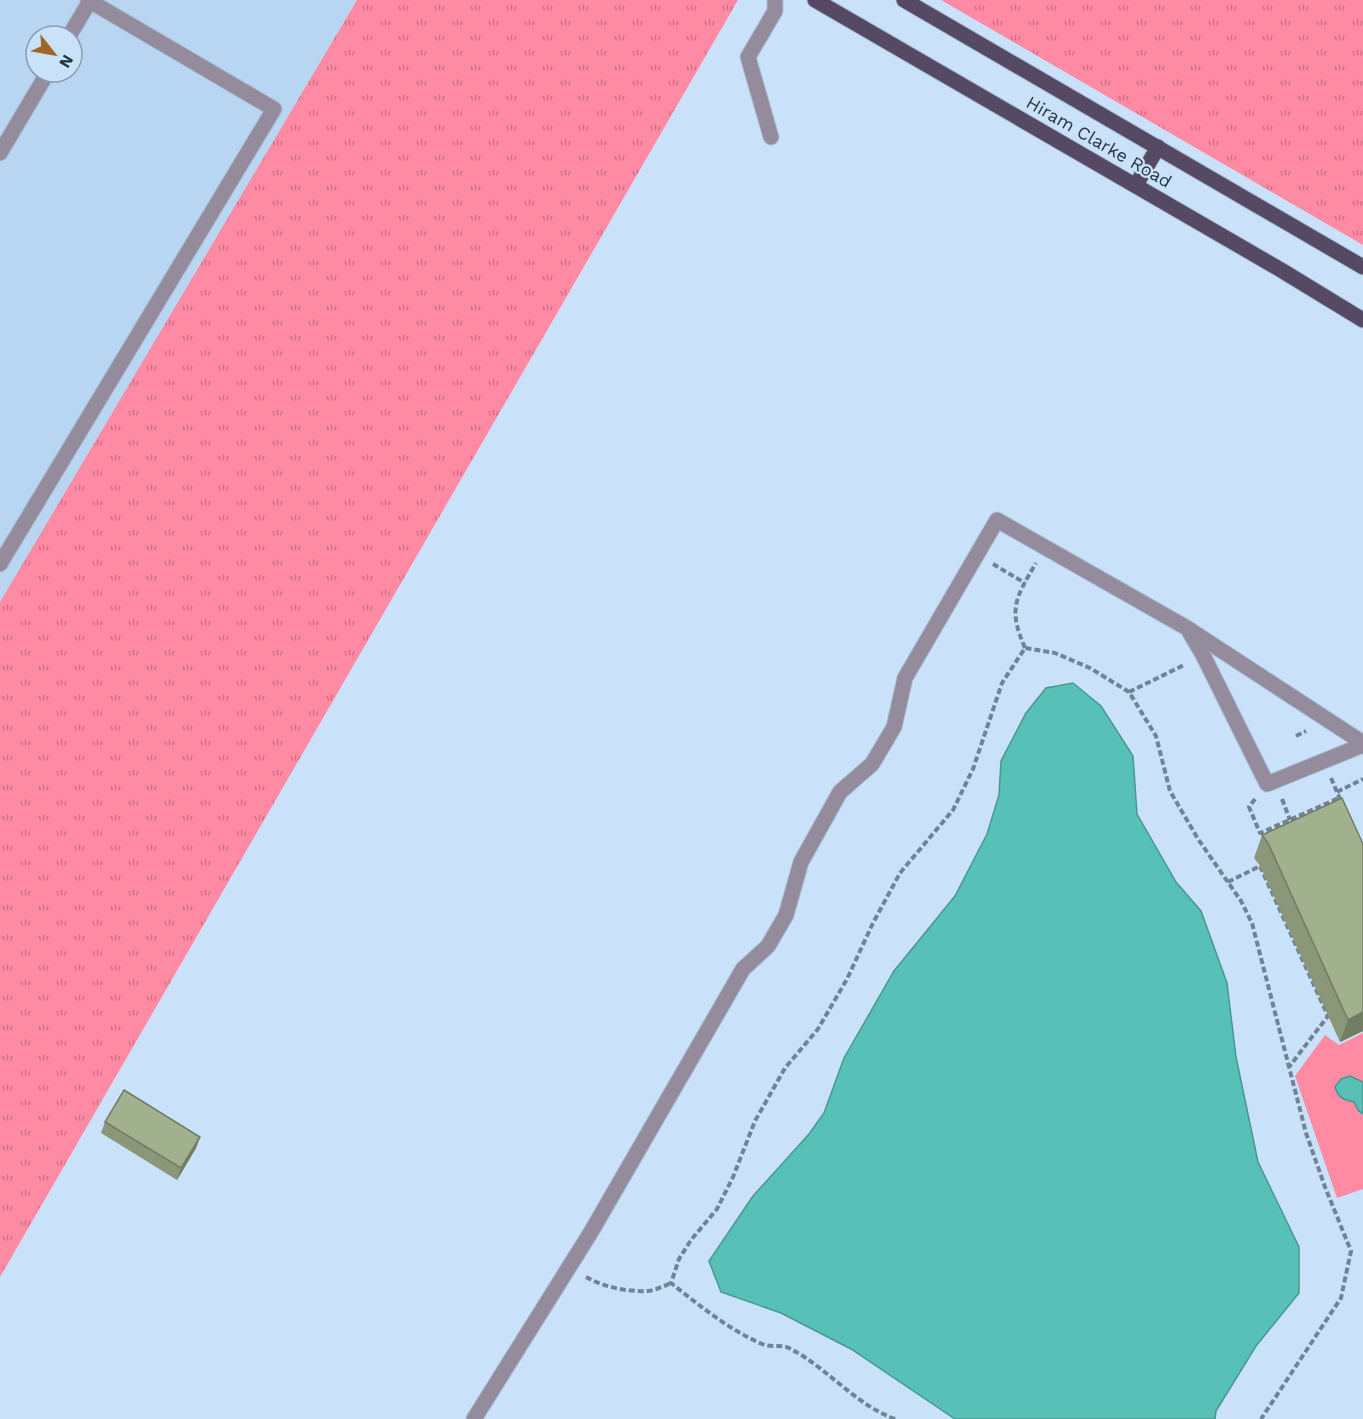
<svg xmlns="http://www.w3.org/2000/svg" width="1363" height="1419" viewBox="0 0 1363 1419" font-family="'Work Sans',sans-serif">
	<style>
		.built { fill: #b8d5f1; fill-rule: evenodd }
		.grass { fill: url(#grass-tufts) }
		.pitch { fill: #ff8aa4 }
		.water { fill: #57c1b7; stroke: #499793; stroke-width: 1.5 }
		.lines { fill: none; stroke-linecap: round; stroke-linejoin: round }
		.minor-casing { stroke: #a9bfd5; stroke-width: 17 }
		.major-casing { stroke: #a9bfd5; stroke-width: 17 }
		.path { stroke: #718394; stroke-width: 4; stroke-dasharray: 6 3; stroke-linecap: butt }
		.minor { stroke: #948c9c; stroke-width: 15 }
		.major { stroke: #564964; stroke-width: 15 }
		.wall { fill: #8a9879 }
		.shaded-wall { fill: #717c63 }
		.building { fill: #a1b18d; stroke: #717c63; stroke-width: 1.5 }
		.labels { text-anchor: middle; stroke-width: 4.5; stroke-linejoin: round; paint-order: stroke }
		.street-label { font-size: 18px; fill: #283440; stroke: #c9e2fa }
	</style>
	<defs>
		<pattern id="grass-tufts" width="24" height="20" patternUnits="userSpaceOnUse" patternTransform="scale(1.5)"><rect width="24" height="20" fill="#ff8aa4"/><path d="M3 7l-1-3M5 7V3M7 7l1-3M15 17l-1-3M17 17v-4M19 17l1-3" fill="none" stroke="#ce7287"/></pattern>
	</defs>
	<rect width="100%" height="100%" fill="#c9e2fa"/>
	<!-- built -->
	<path class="built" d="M 0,0 L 357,0 L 0,602 ZM 36,36 L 72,36 L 72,72 L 36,72 Z"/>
	<!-- grass -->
	<g class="grass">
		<path d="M 357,0 L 738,0 L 0,1277 L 0,602 Z"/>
		<path d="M 941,0 L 1363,0 L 1363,245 Z"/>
	</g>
	<!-- pitch -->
	<path class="pitch" d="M 1363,1033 L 1363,1189 L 1337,1198 L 1295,1076 L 1325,1035 L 1339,1045 Z"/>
	<!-- water -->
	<g class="water">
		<path d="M 1073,683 L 1101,706 L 1133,756 L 1137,814 L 1176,882 L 1201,911 L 1227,983 L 1236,1057 L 1258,1162 L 1299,1247 L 1299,1293 L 1256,1346 L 1216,1411 L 1215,1419 L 955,1419 L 851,1349 L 781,1313 L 721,1292 L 709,1261 L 753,1196 L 809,1134 L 824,1113 L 844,1058 L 894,971 L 955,896 L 987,834 L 999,795 L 1001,761 L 1026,713 L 1046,688 Z"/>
		<path d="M 1350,1076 L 1363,1082 L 1363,1114 L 1358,1110 L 1354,1102 C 1344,1100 1338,1098 1335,1087 L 1341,1079 Z"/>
	</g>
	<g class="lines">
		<defs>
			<g id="minor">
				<path d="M 69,36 L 90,1"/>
				<path d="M 771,137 L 748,57 L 775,11 L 775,0"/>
				<path d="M 0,153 L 48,72"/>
				<path d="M 0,564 L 274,109 L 88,0"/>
				<path d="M 1190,633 L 1203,655 L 1267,784 L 1363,745"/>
				<path d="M 474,1419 L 591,1232 L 743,969 L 768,946 L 786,915 L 801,862 L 840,792 L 872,764 L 894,727 L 905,678 L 997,520 L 1187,628 L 1363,743"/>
			</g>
			<g id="major">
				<path d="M 815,0 L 1281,270 L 1363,320"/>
				<path d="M 904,0 L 1363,267"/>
				<path d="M 1136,185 L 1158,147"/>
			</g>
		</defs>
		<!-- minor casing -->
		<use href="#minor" class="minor-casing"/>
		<!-- major casing -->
		<use href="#major" class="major-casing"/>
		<!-- path -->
		<g class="path">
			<path d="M 993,564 L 1025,583"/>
			<path d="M 1025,648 C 1008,609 1015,599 1036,563"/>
			<path d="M 1129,692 L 1184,665"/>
			<path d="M 1296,736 L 1306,731"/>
			<path d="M 1331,778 L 1340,799"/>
			<path d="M 1337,792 L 1363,779"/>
			<path d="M 1255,799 L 1249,807 L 1260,833 L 1339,798"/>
			<path d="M 1282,799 L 1290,820"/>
			<path d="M 1228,882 L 1260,866 L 1328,1016 L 1289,1067"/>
			<path d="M 586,1277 C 604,1287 627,1292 648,1291 C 656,1290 664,1286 671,1283"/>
			<path d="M 895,1419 C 854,1404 828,1368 789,1348 C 781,1344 771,1348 762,1344 C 728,1329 700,1306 671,1283 L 679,1259 L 691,1240 L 717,1209 L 733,1177 L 755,1121 L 785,1068 L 818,1029 L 847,979 L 873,923 L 900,873 L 953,810 L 973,769 L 1002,683 L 1025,648 L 1055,653 L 1090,668 L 1129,692 L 1156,736 L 1170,791 L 1198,839 L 1241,901 L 1252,923 L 1306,1133 L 1325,1187 L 1351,1251 L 1341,1298 L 1261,1419"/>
		</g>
		<!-- minor -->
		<use href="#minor" class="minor"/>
		<!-- major -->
		<use href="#major" class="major"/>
	</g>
	<!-- wall -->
	<g class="wall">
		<path d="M 1262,835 L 1363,844 L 1363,1031 L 1340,1042 L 1260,866 L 1254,858 Z"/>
		<path d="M 105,1122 L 200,1137 L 196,1148 L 177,1180 L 101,1133 Z"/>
	</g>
	<!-- shaded-wall -->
	<g class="shaded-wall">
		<path d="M 1363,1012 L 1363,1031 L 1340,1042 L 1348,1020 Z"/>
		<path d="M 200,1137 L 196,1148 L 177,1180 L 181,1168 Z"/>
	</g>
	<!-- building -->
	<g class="building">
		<path d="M 1342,798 L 1363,844 L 1363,1012 L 1348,1020 L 1268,843 L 1262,835 Z"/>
		<path d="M 124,1090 L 200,1137 L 181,1168 L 105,1122 Z"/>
	</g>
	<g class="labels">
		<!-- street labels -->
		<g class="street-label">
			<text transform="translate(1099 142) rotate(30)" y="6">Hiram Clarke Road</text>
		</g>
	</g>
	<!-- north arrow -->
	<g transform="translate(54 54) rotate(121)"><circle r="28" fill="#c9e2fa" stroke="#899cb0" stroke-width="1.5"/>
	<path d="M0-4.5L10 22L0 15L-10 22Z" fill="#9f6824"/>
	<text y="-9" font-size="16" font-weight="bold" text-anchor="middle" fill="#283440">N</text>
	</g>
</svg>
